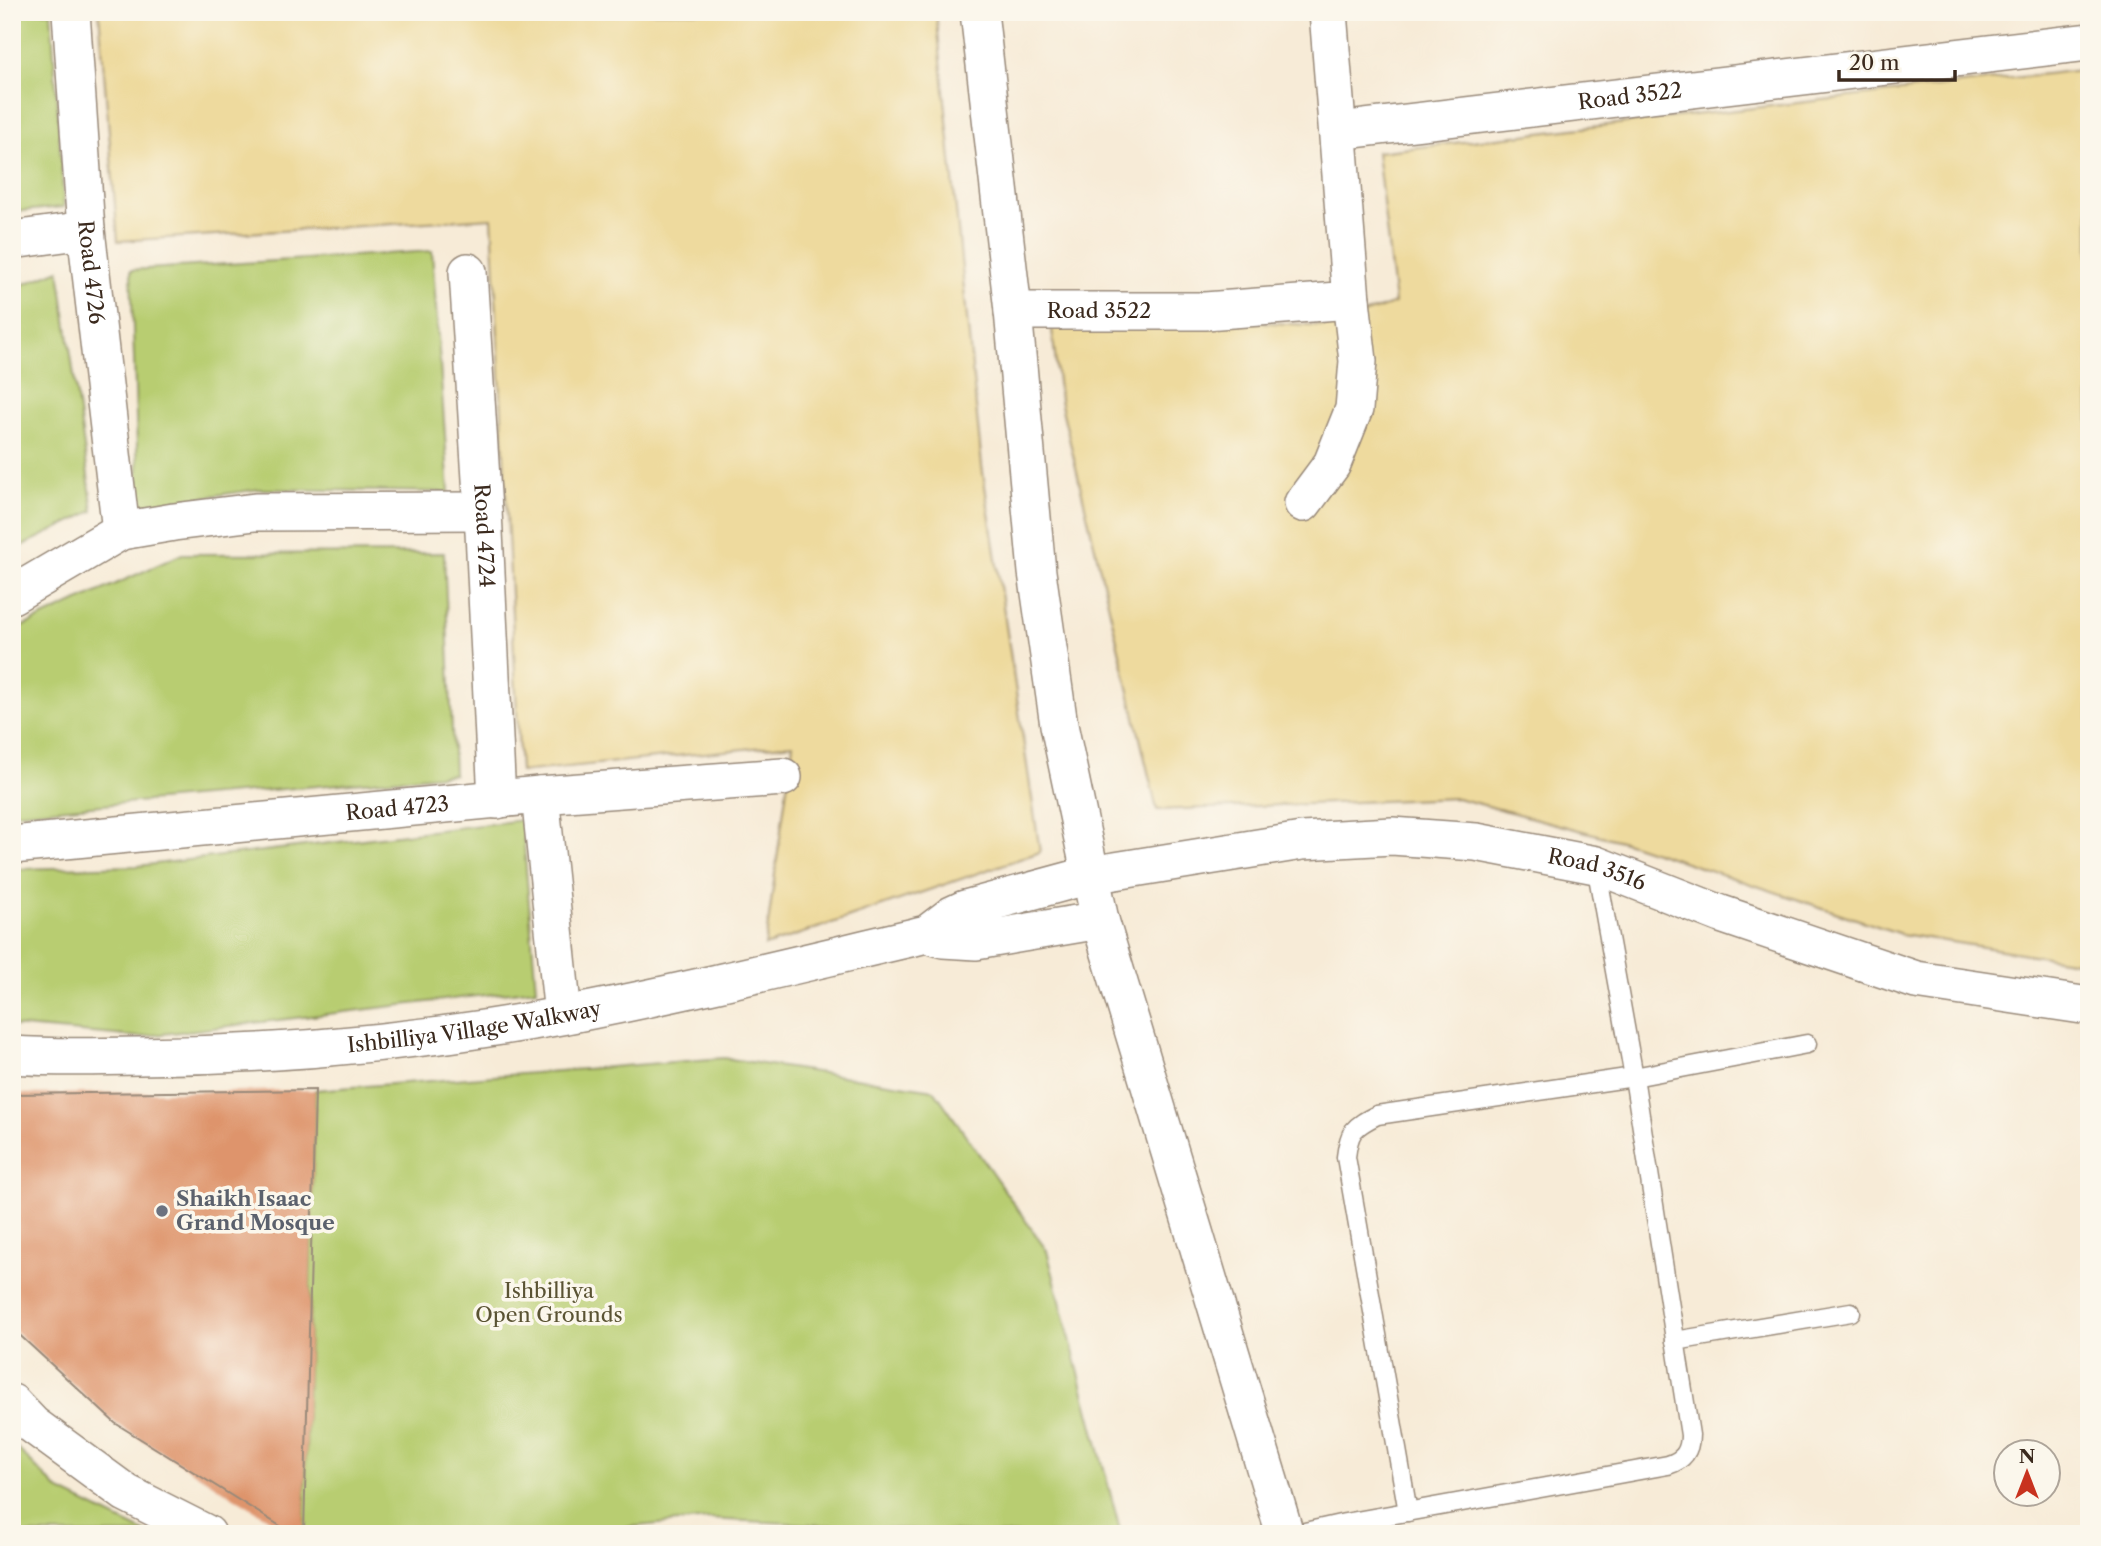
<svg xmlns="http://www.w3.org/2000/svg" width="2101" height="1546" viewBox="0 0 2101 1546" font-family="'Libre Caslon Text',serif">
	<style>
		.green { fill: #b8cd71; stroke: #7a7c48; stroke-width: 2 }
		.sand { fill: #eeda9e; stroke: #94825e; stroke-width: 2 }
		.building { fill: #de946c }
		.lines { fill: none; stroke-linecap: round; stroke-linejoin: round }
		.lane-casing { stroke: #998a7a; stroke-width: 21 }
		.street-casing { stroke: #998a7a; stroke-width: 40 }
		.lane { stroke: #fff; stroke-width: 18 }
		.street { stroke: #fff; stroke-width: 37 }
		.worship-dot { fill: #6b7280; stroke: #fbf7ec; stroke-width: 2.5 }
		.labels { text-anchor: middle; stroke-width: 7; stroke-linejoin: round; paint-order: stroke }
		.street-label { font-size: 21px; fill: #3b2a1e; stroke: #fbf7ec }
		.worship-label { font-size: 21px; font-weight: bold; fill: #5b616d; stroke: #fbf7ec; text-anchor: start }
		.park-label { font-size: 21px; fill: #5a5333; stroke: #fbf7ec }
	</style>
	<rect width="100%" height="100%" fill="#fbf7ec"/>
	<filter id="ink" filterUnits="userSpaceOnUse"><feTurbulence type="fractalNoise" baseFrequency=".0143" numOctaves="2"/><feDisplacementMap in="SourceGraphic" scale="14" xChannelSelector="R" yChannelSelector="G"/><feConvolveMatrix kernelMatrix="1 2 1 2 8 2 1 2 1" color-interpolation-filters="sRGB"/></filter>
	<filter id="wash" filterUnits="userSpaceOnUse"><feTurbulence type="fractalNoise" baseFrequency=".00686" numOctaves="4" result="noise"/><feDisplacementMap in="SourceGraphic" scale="28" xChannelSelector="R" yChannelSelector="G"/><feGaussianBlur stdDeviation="1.57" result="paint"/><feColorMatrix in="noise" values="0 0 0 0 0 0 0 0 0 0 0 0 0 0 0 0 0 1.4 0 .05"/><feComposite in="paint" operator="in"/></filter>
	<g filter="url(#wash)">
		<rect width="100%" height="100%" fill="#f7ebd7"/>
		<!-- green -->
		<g class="green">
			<path d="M 12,12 L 51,12 L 64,207 L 12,212 Z"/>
			<path d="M 432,251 L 449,492 L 260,489 L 139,506 L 131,270 Z"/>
			<path d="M 59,270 L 93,511 L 12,551 L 12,289 Z"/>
			<path d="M 444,553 L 454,774 L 12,813 L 12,631 L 182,554 Z"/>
			<path d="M 522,820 L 536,989 L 138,1037 L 12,1026 L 12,869 L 138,866 Z"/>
			<path d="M 724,1058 L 934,1090 L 1047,1251 L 1121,1534 L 996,1534 L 708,1519 L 560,1534 L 304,1534 L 315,1090 Z"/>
			<path d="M 12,1443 L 58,1490 L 148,1534 L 12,1534 Z"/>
		</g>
		<!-- sand -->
		<g class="sand">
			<path d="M 99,12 L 936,12 L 982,466 L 1040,852 L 765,946 L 793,744 L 520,772 L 492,218 L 118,241 Z"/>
			<path d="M 2089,69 L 2089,964 L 1901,934 L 1628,843 L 1457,798 L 1157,810 L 1060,400 L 1050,311 L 1328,326 L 1395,303 L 1377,152 Z"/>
		</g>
		<g id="blocks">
			<!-- building -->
			<path class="building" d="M 315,1090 L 304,1534 L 293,1534 L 115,1423 L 12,1328 L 12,1094 Z"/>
		</g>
	</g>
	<g filter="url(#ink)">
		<use href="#blocks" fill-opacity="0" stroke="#998a7a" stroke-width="2"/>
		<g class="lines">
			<defs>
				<g id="lane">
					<path d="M 1675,1341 L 1851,1312"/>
					<path d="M 1408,1512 L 1346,1157 C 1349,1131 1353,1127 1377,1115 L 1634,1077 L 1807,1044"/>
					<path d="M 1296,1534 L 1345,1523 L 1668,1465 C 1684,1460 1690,1451 1690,1435 L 1634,1077 L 1596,865"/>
				</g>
				<g id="street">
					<path id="s1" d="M 71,12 L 86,230 L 121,531"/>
					<path d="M 979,12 L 1013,311 L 1037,572 L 1059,725 L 1100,920 L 1285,1534"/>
					<path id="s2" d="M 1338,131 L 2089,42"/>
					<path d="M 12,240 L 86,230"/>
					<path id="s3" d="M 468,272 L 483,511 L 497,800"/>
					<path id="s4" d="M 1013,311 L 1205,311 L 1351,300"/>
					<path d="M 1303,503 L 1332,464 L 1354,409 L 1358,361 L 1351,300 L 1328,12"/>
					<path d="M 12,595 L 121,531 L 174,522 L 255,512 L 483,511"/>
					<path d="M 540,795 L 563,1015"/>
					<path id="s5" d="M 12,845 L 540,795 L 783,777"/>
					<path d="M 927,934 L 943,939 L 976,941 L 1100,920"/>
					<path id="s6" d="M 12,1055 C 55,1058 97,1057 139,1056 C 282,1055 426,1041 566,1015 C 687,992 807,962 927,934 L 952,915 L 965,909 L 1090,875 L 1302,841 L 1392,836 L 1476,842 L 1596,865 L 1721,914 L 1916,980 L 2089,1006"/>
					<path d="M 12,1403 L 33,1425 L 126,1493 L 207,1534"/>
				</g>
			</defs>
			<!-- lane casing -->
			<use href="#lane" class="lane-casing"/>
			<!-- street casing -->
			<use href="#street" class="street-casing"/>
			<!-- lane -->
			<use href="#lane" class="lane"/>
			<!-- street -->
			<use href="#street" class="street"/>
		</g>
	</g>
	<!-- markers -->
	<circle class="worship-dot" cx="162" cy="1211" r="7"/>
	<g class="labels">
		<!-- street labels -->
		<g class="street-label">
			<text dy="7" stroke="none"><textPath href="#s2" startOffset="294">Road 3522</textPath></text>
			<text dy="7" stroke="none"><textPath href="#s1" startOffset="261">Road 4726</textPath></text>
			<text dy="7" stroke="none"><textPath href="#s4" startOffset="86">Road 3522</textPath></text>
			<text dy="7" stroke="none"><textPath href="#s3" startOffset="264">Road 4724</textPath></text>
			<text dy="7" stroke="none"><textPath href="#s5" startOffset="387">Road 4723</textPath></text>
			<text dy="7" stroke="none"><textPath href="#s6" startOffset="1615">Road 3516</textPath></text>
			<text dy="7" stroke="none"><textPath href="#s6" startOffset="464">Ishbilliya Village Walkway</textPath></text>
		</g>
		<!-- worship labels -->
		<g class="worship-label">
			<text x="176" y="1206">Shaikh Isaac<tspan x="176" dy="24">Grand Mosque</tspan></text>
		</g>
		<!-- park labels -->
		<g class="park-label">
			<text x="549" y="1298">Ishbilliya<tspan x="549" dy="24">Open Grounds</tspan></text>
		</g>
	</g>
	<!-- margin -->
	<rect width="2101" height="1546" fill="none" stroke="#fbf7ec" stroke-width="42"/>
	<!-- north arrow -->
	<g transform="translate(2027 1473)"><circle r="33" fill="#fbf7ec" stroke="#aea59a" stroke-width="2"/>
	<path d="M0-5L12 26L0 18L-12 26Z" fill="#c8321e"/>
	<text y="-10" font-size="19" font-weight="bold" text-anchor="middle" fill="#3b2a1e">N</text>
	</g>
	<!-- scale -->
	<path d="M1839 70v10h116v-10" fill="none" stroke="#3b2a1e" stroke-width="3.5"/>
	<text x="1849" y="70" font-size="21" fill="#3b2a1e" stroke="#fbf7ec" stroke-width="5" paint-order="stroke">20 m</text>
</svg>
